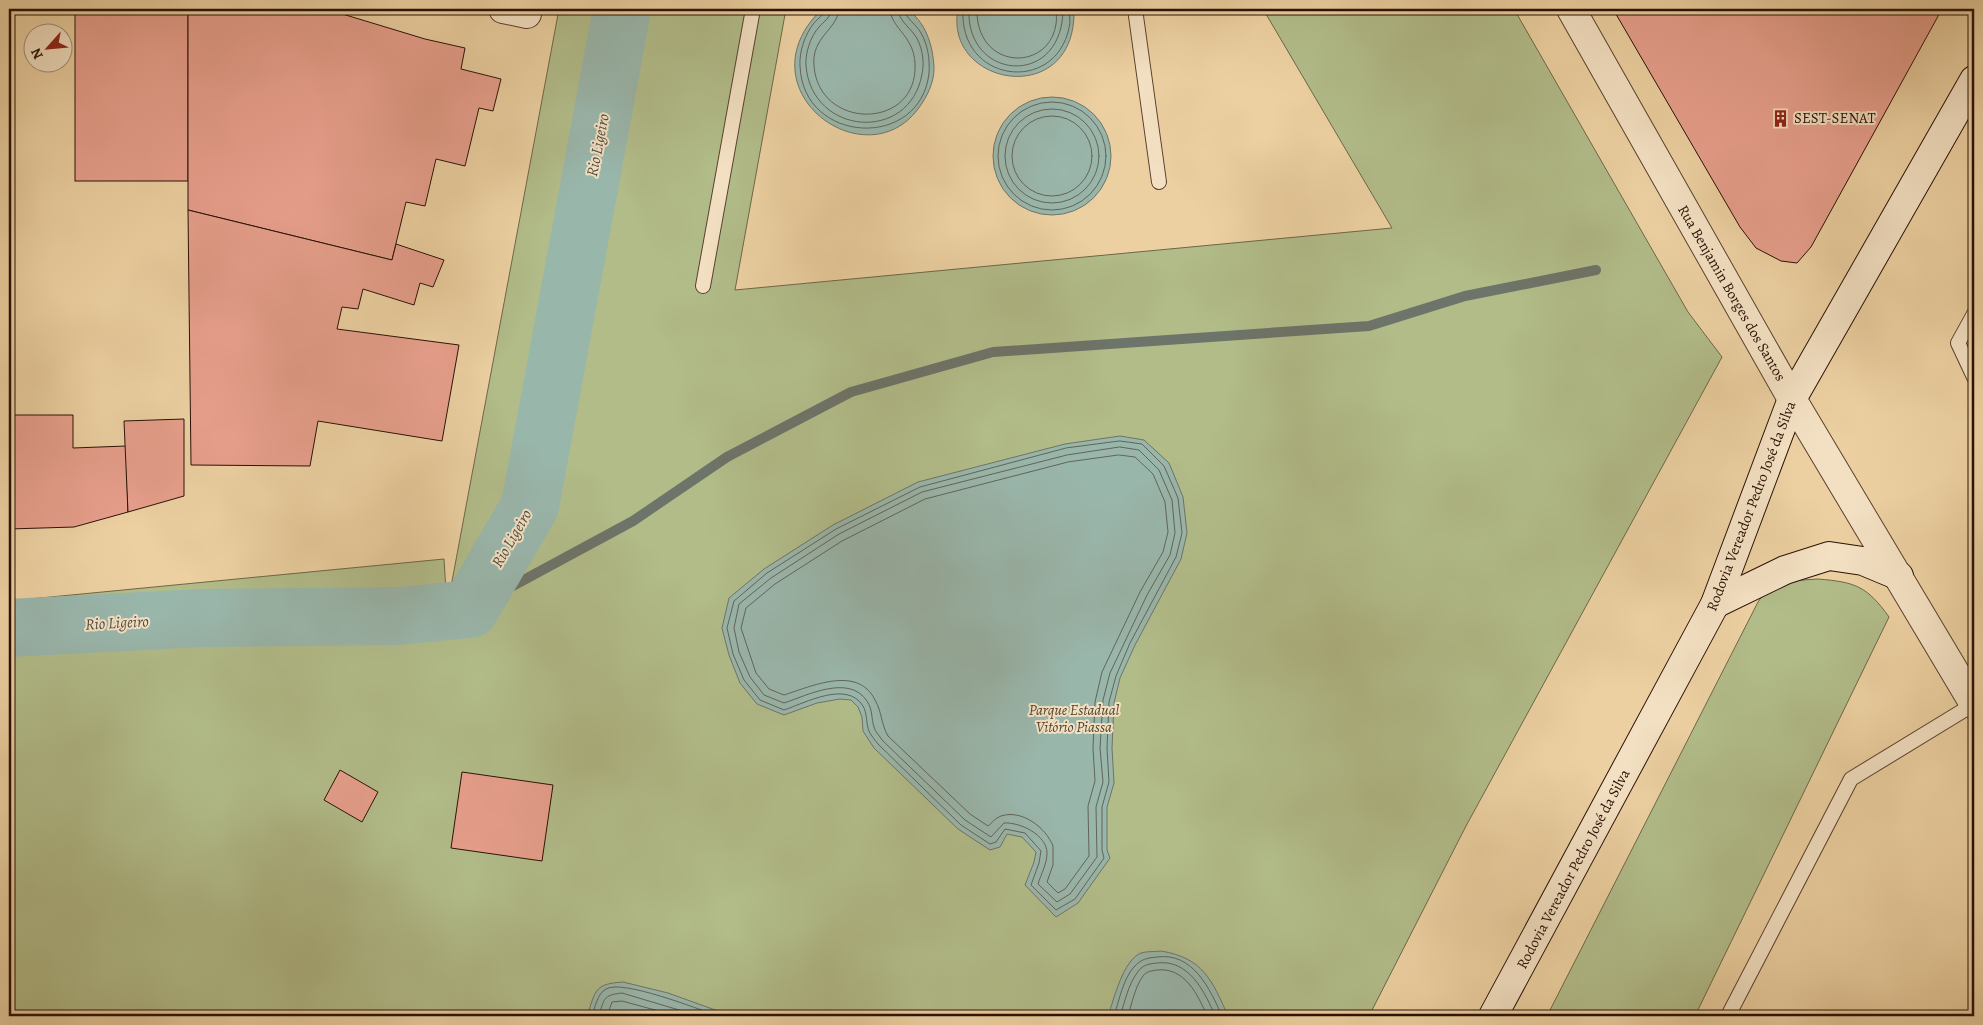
<svg xmlns="http://www.w3.org/2000/svg" width="1983" height="1025" viewBox="0 0 1983 1025" font-family="Alegreya,serif">
	<style>
		.green { fill: #b1bc89; stroke: #6e6648 }
		.water { fill: #99b6ab; stroke: #6d7469 }
		.lines { fill: none; stroke-linecap: round; stroke-linejoin: round }
		.shore { stroke: #626459; stroke-width: 1 }
		.stream { stroke: #6d7469; stroke-width: 10 }
		.river { stroke: #99b6ab; stroke-width: 58 }
		.building { fill: #e79f8c; stroke: #2a1107 }
		.service-casing { stroke: #5a412e; stroke-width: 16 }
		.minor-casing { stroke: #5a412e; stroke-width: 30 }
		.tertiary-casing { stroke: #5a412e; stroke-width: 30 }
		.secondary-casing { stroke: #2a1107; stroke-width: 30 }
		.service { stroke: #f3e0c2; stroke-width: 14 }
		.minor { stroke: #f3e0c2; stroke-width: 28 }
		.tertiary { stroke: #f3e0c2; stroke-width: 28 }
		.secondary { stroke: #f3e0c2; stroke-width: 28 }
		.labels { text-anchor: middle; stroke-width: 4; stroke-linejoin: round; paint-order: stroke }
		.poi-label { font-size: 15px; fill: #2a1107; stroke: #f3e0c2; text-anchor: start }
		.street-label { font-size: 15px; fill: #2a1107; stroke: #f3e0c2 }
		.park-label { font-size: 15px; font-style: italic; fill: #52442e; stroke: #f3e0c2 }
		.water-label { font-size: 16px; font-style: italic; fill: #514b40; stroke: #f3e0c2 }
	</style>
	<rect width="100%" height="100%" fill="#ecd0a1"/>
	<filter id="stains"><feTurbulence type="fractalNoise" baseFrequency=".004" numOctaves="4"/><feColorMatrix values="0 0 0 0 .2 0 0 0 0 .09 0 0 0 0 .02 0 0 0 .5 -.17"/></filter>
	<radialGradient id="worn" r=".72"><stop offset=".6" stop-color="#630" stop-opacity="0"/><stop offset="1" stop-color="#630" stop-opacity=".3"/></radialGradient>
	<!-- green -->
	<g class="green">
		<path d="M 559,9 L 786,9 L 735,290 L 1392,228 L 1263,9 L 1514,9 L 1688,312 L 1722,357 L 1466,826 L 1369,1016 L 9,1016 L 9,601 L 444,559 L 447,608 Z"/>
		<path d="M 1818,579 C 1855,582 1867,586 1889,617 L 1695,1016 L 1547,1016 L 1758,602 L 1769,586 L 1789,581 Z"/>
	</g>
	<!-- water -->
	<g class="water">
		<path d="M 822,9 L 906,9 C 926,21 933,46 934,68 C 934,83 927,97 918,109 C 864,181 740,88 822,9 Z"/>
		<path d="M 958,9 L 1074,9 C 1077,110 943,87 958,9 Z"/>
		<circle cx="1052" cy="156" r="59"/>
		<path d="M 1120,436 L 1144,440 L 1169,463 L 1183,497 L 1187,533 L 1181,559 L 1135,645 L 1120,678 L 1114,703 L 1112,748 L 1114,783 L 1107,807 L 1107,850 L 1110,858 L 1078,903 L 1056,917 L 1025,885 L 1034,862 L 1036,852 L 1022,837 L 1007,834 L 1000,847 L 990,850 L 958,829 L 874,748 L 863,731 L 862,717 L 858,707 L 851,700 L 840,699 L 817,703 L 784,715 L 757,704 L 740,683 L 729,655 L 722,628 L 729,598 L 764,569 L 833,525 L 918,482 L 1065,444 Z"/>
		<path d="M 1161,951 C 1203,958 1212,980 1228,1016 L 1108,1016 C 1114,999 1123,960 1141,953 C 1147,951 1155,952 1161,951 Z"/>
		<path d="M 623,982 L 668,993 L 732,1016 L 587,1016 C 596,990 594,984 623,982 Z"/>
	</g>
	<g class="lines">
		<!-- shore -->
		<g class="shore">
			<path d="M 825,9 C 824,16 818,18 814,23 C 805,34 799,52 800,66 C 803,145 921,150 929,73 C 930,60 928,45 921,33 C 917,25 905,18 904,9"/>
			<path d="M 831,9 C 831,18 824,21 819,27 C 810,37 805,54 806,66 C 812,136 910,143 922,74 C 925,62 922,44 914,34 C 908,26 898,19 898,9"/>
			<path d="M 839,9 C 838,29 811,37 814,66 C 819,129 912,130 915,70 C 917,36 891,30 890,9"/>
			<path d="M 963,9 C 958,83 1055,95 1069,28 C 1071,22 1069,15 1069,9"/>
			<path d="M 969,9 C 965,81 1063,89 1063,9"/>
			<path d="M 977,9 C 975,70 1049,73 1056,24 C 1057,19 1056,14 1056,9"/>
			<circle cx="1052" cy="156" r="54"/>
			<circle cx="1052" cy="156" r="47"/>
			<circle cx="1052" cy="156" r="40"/>
			<path d="M 1120,441 L 1142,444 L 1164,466 L 1178,498 L 1182,533 L 1176,557 L 1130,643 L 1116,676 L 1109,702 L 1107,748 L 1109,782 L 1102,807 L 1102,850 L 1104,858 L 1075,899 L 1056,910 L 1031,885 L 1039,863 L 1041,851 L 1025,833 L 1005,829 L 996,842 L 990,844 L 961,825 L 878,744 C 874,739 869,733 868,728 C 866,720 867,713 863,706 C 847,680 805,703 784,710 L 760,700 L 744,680 L 733,654 L 727,628 L 734,601 L 767,573 L 836,529 L 920,487 L 1066,448 Z"/>
			<path d="M 1120,447 L 1139,450 L 1159,470 L 1172,500 L 1175,533 L 1170,555 L 1147,595 L 1110,673 L 1103,700 L 1100,748 L 1103,782 L 1096,807 L 1097,857 L 1070,894 L 1057,902 L 1038,884 C 1041,874 1047,864 1047,853 C 1047,835 1020,822 1004,823 L 991,837 L 965,820 L 882,740 C 880,736 875,732 874,727 C 871,718 873,710 867,701 C 849,674 808,695 784,703 L 764,695 L 750,677 L 739,652 L 734,628 L 739,604 L 771,578 L 839,534 L 922,492 L 1067,455 Z"/>
			<path d="M 1119,455 L 1135,457 L 1153,474 L 1165,502 L 1168,532 L 1163,552 L 1140,592 L 1102,672 L 1095,702 L 1093,748 L 1095,781 L 1088,806 L 1089,856 L 1065,889 L 1058,893 L 1047,882 L 1053,865 L 1053,846 C 1046,828 1022,809 1001,816 C 995,818 992,823 988,826 L 970,814 L 888,736 C 881,724 882,712 875,700 C 858,665 812,686 784,695 L 769,689 L 756,673 L 741,628 L 746,608 L 775,584 L 842,541 L 925,499 L 1068,462 Z"/>
			<path d="M 592,1016 C 595,1008 597,994 606,989 C 622,979 698,1009 718,1016"/>
			<path d="M 599,1016 C 604,999 603,995 622,993 L 699,1016"/>
			<path d="M 607,1016 L 612,1002 L 622,1001 L 677,1016"/>
			<path d="M 1114,1016 C 1119,1001 1123,979 1134,967 C 1141,959 1147,958 1157,957 C 1193,952 1210,989 1222,1016"/>
			<path d="M 1120,1016 C 1125,1002 1128,985 1137,973 C 1142,965 1148,964 1157,963 C 1189,959 1205,992 1215,1016"/>
			<path d="M 1128,1016 C 1132,1003 1135,987 1143,976 C 1147,971 1151,971 1157,970 C 1185,967 1198,995 1207,1016"/>
		</g>
		<!-- stream -->
		<path class="stream" d="M 470,609 L 633,521 L 727,457 L 851,392 L 993,352 L 1369,326 L 1465,296 L 1596,270"/>
		<!-- river -->
		<path class="river" d="M 9,628 L 201,618 L 398,616 L 470,609 L 530,506 L 622,9"/>
	</g>
	<!-- building -->
	<g class="building">
		<rect x="75" y="9" width="113" height="172"/>
		<path d="M 188,9 L 326,9 L 425,39 L 465,48 L 461,69 L 501,79 L 493,111 L 479,108 L 465,166 L 436,159 L 425,206 L 406,202 L 392,260 L 188,210 Z"/>
		<path d="M 1613,9 L 1942,9 L 1811,247 L 1797,263 L 1781,261 L 1756,248 L 1740,227 Z"/>
		<path d="M 1638,9 L 1649,9 L 1641,13 Z"/>
		<path d="M 188,210 L 392,260 L 396,244 L 444,260 L 433,287 L 420,283 L 414,305 L 363,289 L 358,309 L 342,307 L 337,329 L 459,345 L 442,441 L 318,421 L 310,466 L 191,465 Z"/>
		<path d="M 9,415 L 73,415 L 73,448 L 126,446 L 128,512 L 74,527 L 9,529 Z"/>
		<path d="M 184,419 L 184,496 L 128,512 L 124,421 Z"/>
		<path d="M 340,770 L 378,792 L 362,822 L 324,800 Z"/>
		<path d="M 462,772 L 553,785 L 542,861 L 451,848 Z"/>
	</g>
	<g class="lines">
		<defs>
			<g id="service">
				<path d="M 1135,9 L 1159,182"/>
				<path d="M 703,286 L 753,9"/>
				<path d="M 1974,314 L 1958,343 L 1974,377"/>
				<path d="M 1728,1016 L 1851,779 L 1974,704"/>
			</g>
			<g id="minor">
				<path d="M 503,9 L 527,14 L 528,9"/>
				<path d="M 1571,9 L 1792,399"/>
			</g>
			<path id="tertiary" d="M 1792,399 L 1974,704"/>
			<g id="secondary">
				<path d="M 1715,604 L 1785,570 L 1829,556 L 1863,561 L 1899,576"/>
				<path d="M 1493,1016 L 1715,604 L 1792,399 L 1974,80"/>
			</g>
		</defs>
		<!-- service casing -->
		<use href="#service" class="service-casing"/>
		<!-- minor casing -->
		<use href="#minor" class="minor-casing"/>
		<!-- tertiary casing -->
		<use href="#tertiary" class="tertiary-casing"/>
		<!-- secondary casing -->
		<use href="#secondary" class="secondary-casing"/>
		<!-- service -->
		<use href="#service" class="service"/>
		<!-- minor -->
		<use href="#minor" class="minor"/>
		<!-- tertiary -->
		<use href="#tertiary" class="tertiary"/>
		<!-- secondary -->
		<use href="#secondary" class="secondary"/>
	</g>
	<!-- icons -->
	<defs>
		<symbol id="building-bare" viewBox="-9 -9 18 18"><path d="M-4-6H4V6H1V3H-1V6H-4ZM-2.5-4.3h1.7v1.8h-1.7ZM.8-4.3h1.7v1.8H.8ZM-2.5-1h1.7V.8h-1.7ZM.8-1h1.7V.8H.8Z" fill="#8f2418" stroke="#f3e0c2" stroke-width="2.5" paint-order="stroke"/></symbol>
	</defs>
	<g fill-rule="evenodd">
		<use href="#building-bare" x="1768" y="106" width="25" height="25"/>
	</g>
	<g class="labels">
		<!-- poi labels -->
		<g class="poi-label">
			<text x="1794" y="123">SEST-SENAT</text>
		</g>
		<!-- street labels -->
		<g class="street-label">
			<text transform="translate(1732 293) rotate(60)" y="5">Rua Benjamin Borges dos Santos</text>
			<text transform="translate(1751 506) rotate(-69)" y="5">Rodovia Vereador Pedro José da Silva</text>
			<text transform="translate(1573 869) rotate(-62)" y="5">Rodovia Vereador Pedro José da Silva</text>
		</g>
		<!-- park labels -->
		<g class="park-label">
			<text x="1074" y="715">Parque Estadual<tspan x="1074" dy="17">Vitório Piassa</tspan></text>
		</g>
		<!-- water labels -->
		<g class="water-label">
			<text transform="translate(597 145) rotate(-79)" y="6">Rio Ligeiro</text>
			<text transform="translate(511 538) rotate(-60)" y="6">Rio Ligeiro</text>
			<text transform="translate(117 622) rotate(-3)" y="6">Rio Ligeiro</text>
		</g>
	</g>
	<!-- margin -->
	<rect width="1983" height="1025" fill="none" stroke="#ecd0a1" stroke-width="30"/>
	<rect x="10" y="10" width="1963" height="1005" fill="none" stroke="#2a1107" stroke-width="2.5"/>
	<rect x="15" y="15" width="1953" height="995" fill="none" stroke="#2a1107"/>
	<!-- north arrow -->
	<g transform="translate(48 48) rotate(243)"><circle r="24" fill="#f3e0c2" stroke="#a38d77"/>
	<path d="M0-4L9 19L0 12L-9 19Z" fill="#8f2418"/>
	<text y="-8" font-size="14" font-weight="bold" text-anchor="middle" fill="#2a1107">N</text>
	</g>
	<rect width="100%" height="100%" filter="url(#stains)"/>
	<rect width="100%" height="100%" fill="url(#worn)"/>
</svg>
